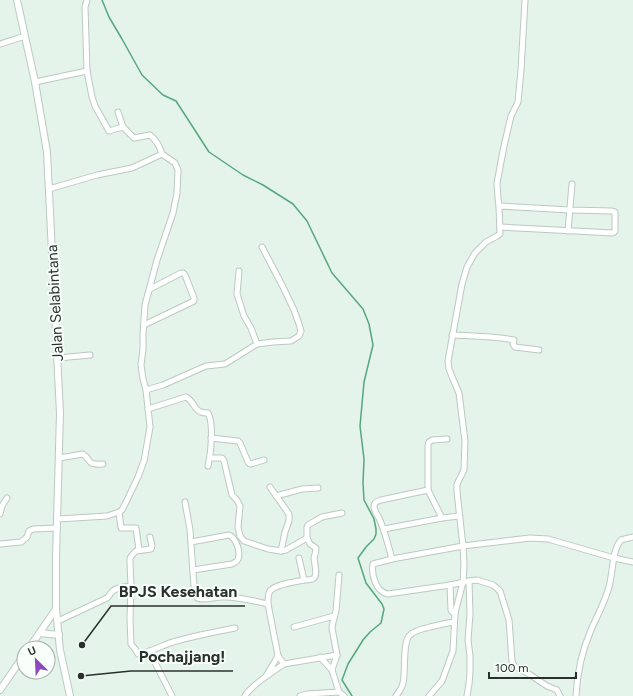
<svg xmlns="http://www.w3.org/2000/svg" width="633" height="696" viewBox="0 0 633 696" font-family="Figtree,sans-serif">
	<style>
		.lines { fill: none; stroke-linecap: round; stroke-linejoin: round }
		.stream { stroke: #56a77e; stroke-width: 1.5 }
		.minor-casing { stroke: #bacac1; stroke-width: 7 }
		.tertiary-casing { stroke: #bacac1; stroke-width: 8 }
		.minor { stroke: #fff; stroke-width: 5 }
		.tertiary { stroke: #fff; stroke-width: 6 }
		.labels { text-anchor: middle; stroke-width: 4; stroke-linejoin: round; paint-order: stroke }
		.street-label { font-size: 15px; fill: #2a312d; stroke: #f8fefa }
		.leader { fill: none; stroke: #2a312d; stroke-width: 1.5 }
		.callout-dot { fill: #2a312d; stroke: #f8fefa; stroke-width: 1.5 }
		.callout-label { font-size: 16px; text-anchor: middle; font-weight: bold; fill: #2a312d; stroke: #f8fefa; stroke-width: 4; stroke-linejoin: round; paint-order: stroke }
	</style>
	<rect width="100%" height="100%" fill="#e4f4ea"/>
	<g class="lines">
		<!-- stream -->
		<path class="stream" d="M 102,0 L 109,17 L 122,39 L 142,75 L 163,95 L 176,101 L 209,152 L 243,175 L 263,185 L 293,204 L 307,221 L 332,273 L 363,309 L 369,324 L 373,345 L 364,382 L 360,426 L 364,459 L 363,483 L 364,500 L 374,519 L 376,529 L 376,534 L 374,539 L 366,547 L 358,558 L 366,583 L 382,604 L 384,609 L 383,614 L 381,623 L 370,632 L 363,640 L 348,664 L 342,680 L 352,696"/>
		<defs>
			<g id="minor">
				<path d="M 0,44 L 25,36"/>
				<path d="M 87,71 L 92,97 L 95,106 L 109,131 L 123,127 L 118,112"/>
				<path d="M 35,82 L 87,71 L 85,7 L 87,0"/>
				<path d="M 49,189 L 97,175 L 132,168 L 162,154 C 160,147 155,139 150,135 L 134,138 L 123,127"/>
				<path d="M 499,206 L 570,210 L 612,211 L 615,212 L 615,231 L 613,233 L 500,227"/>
				<path d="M 568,231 L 572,184"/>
				<path d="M 239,271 L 237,294 L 244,316 L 251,328 L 257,344"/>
				<path d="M 144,325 L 194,301 L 194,298 L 185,275 L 183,273 L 181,273 L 150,289"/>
				<path d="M 452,335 C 473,336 493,336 514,340 L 513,344 L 515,347 L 539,350"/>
				<path d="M 58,358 L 90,355"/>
				<path d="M 146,390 L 163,385 L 206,366 L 225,364 L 257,344 L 273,342 L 291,341 L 299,336 L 301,331 L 299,324 L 294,310 L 282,285 L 262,247"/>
				<path d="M 148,409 L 186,397 C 194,401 194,410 201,412 C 203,413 205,413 208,413 C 214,423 211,453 208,466"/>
				<path d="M 211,438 L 238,441 L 240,443 L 248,462 L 250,464 L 254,463 L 264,460"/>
				<path d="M 59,458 L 83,454 C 93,461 85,465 103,464"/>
				<path d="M 210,458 L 222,458 L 224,461 L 232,495 L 237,500 L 240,506 L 238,527 L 240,536 L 244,541 L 268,549 L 281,551 L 286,550 L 307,538 L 310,544 L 316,548 C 316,552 315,554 314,558 C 314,562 318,574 314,578 C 312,580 306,580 304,580"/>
				<path d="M 270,487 L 289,514 L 289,521 L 285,532 L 281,551"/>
				<path d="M 276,496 L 302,489 L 318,488"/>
				<path d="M 185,502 L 190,530 L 194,586 L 197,598 C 204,601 214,597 222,597 C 237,596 253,601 268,604 L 278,656 L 284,664 L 337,655"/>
				<path d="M 119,512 L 121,528 L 136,528 L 139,550"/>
				<path d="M 0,514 L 2,506 L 7,498"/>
				<path d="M 442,518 L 428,490 L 428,445 L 429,442 L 432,440 L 447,439"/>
				<path d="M 58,519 L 107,516 L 119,512 L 122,510 L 128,498 L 138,477 L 144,461 L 150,427 L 146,390 L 143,379 L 141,365 L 143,349 L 143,334 L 145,305 L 157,260 L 173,213 L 177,193 L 178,170 L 175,163 L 162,154"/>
				<path d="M 384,529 L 442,518 L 459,516"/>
				<path d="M 150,537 L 152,546 L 151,549 L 136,551 L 134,553 L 130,558 L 130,562 L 131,586 L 130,619 L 131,644 L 135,649 L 138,654 C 150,653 162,645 173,642 C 193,636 214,632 235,628"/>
				<path d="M 307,538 L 307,527 L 308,525 L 322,517 L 342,513"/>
				<path d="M 191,542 L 229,535 C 236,538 241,552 238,559 C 237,562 235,562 232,564 L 193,570"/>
				<path d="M 0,544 L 21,542 L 27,537 L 29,531 L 33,529 L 57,528"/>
				<path d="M 392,559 C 388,545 385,531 379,518 C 377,515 374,510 374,506 C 374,502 378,501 381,500 L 428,490"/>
				<path d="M 450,585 L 451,610 L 452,612 L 455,613"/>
				<path d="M 268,604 C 268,600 268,594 270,591 C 276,584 295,582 304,580 L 299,558"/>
				<path d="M 58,621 L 107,598 C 109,597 109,595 111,593 C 115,587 125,587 131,586"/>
				<path d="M 294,627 L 334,616"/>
				<path d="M 149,651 L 172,696"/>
				<path d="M 320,657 L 332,670 L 339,692 L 344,696"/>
				<path d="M 332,670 L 337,655 L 332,628 L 333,622 L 336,611 L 339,575"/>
				<path d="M 266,676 L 278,656"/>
				<path d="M 245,696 C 249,687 275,670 284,664"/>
				<path d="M 300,696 L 307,694 L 339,692"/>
				<path d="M 396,696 C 399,692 402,688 403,683 C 406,672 402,641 410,635 C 415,630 423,629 430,627 C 438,625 446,623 454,622"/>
				<path d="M 429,696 L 442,681 L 453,651 L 455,613 L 463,582 L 464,565 L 463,546 L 457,492 L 457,484 L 464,470 L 465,441 L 459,393 L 453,379 L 449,369 L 448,361 L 462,284 L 467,267 L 475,253 L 486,242 L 497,236 L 500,234 L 499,206 L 498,198 L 497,183 L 504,146 L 511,116 L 518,102 L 521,70 L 525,0"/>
				<path d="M 467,696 L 469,684 L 470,672 L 470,656 L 468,640 L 470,614 L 469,581"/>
				<path d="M 560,696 L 557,690 L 547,686 L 529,674 L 514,666 L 512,661 L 509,620 L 500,591 L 493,585 L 477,580 L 469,581 L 450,585 L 388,594 C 376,592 371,575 373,564 L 392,559 L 463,546 L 530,538 L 548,539 L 614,558 L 633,562"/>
				<path d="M 576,696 C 577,673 582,651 591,630 C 597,616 605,602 609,587 C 613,573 612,550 621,540 L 633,537"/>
			</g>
			<g id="tertiary">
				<path d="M 17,0 L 35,82 L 47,152 L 60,413 L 56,557 L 56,609 L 60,650 L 70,696"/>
				<path d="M 40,633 L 59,635"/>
				<path d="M 29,648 L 56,609"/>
				<path d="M 0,690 L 24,655"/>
			</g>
		</defs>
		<!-- minor casing -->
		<use href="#minor" class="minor-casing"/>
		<!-- tertiary casing -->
		<use href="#tertiary" class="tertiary-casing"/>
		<!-- minor -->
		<use href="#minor" class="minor"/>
		<!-- tertiary -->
		<use href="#tertiary" class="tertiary"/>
	</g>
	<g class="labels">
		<!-- street labels -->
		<g class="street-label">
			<text transform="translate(55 303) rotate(-93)" y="5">Jalan Selabintana</text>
		</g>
	</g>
	<!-- callouts -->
	<path class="leader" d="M82 645L111 606H245M81 676L131 671H233"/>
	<g class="callout-dot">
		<circle cx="82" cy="645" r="4"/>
		<circle cx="81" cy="676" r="4"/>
	</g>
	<g class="callout-label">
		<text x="178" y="597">BPJS Kesehatan</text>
		<text x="182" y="662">Pochajjang!</text>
	</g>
	<!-- north arrow -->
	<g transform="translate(36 660) rotate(336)"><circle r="19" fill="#f8fefa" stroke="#a6aca8"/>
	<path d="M0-3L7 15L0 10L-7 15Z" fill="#8f48bc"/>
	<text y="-6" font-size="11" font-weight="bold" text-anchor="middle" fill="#2a312d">U</text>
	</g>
	<!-- scale -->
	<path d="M489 672v6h87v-6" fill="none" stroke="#2a312d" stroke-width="2"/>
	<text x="495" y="672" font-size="12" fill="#2a312d" stroke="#f8fefa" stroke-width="3" paint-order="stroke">100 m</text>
</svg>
